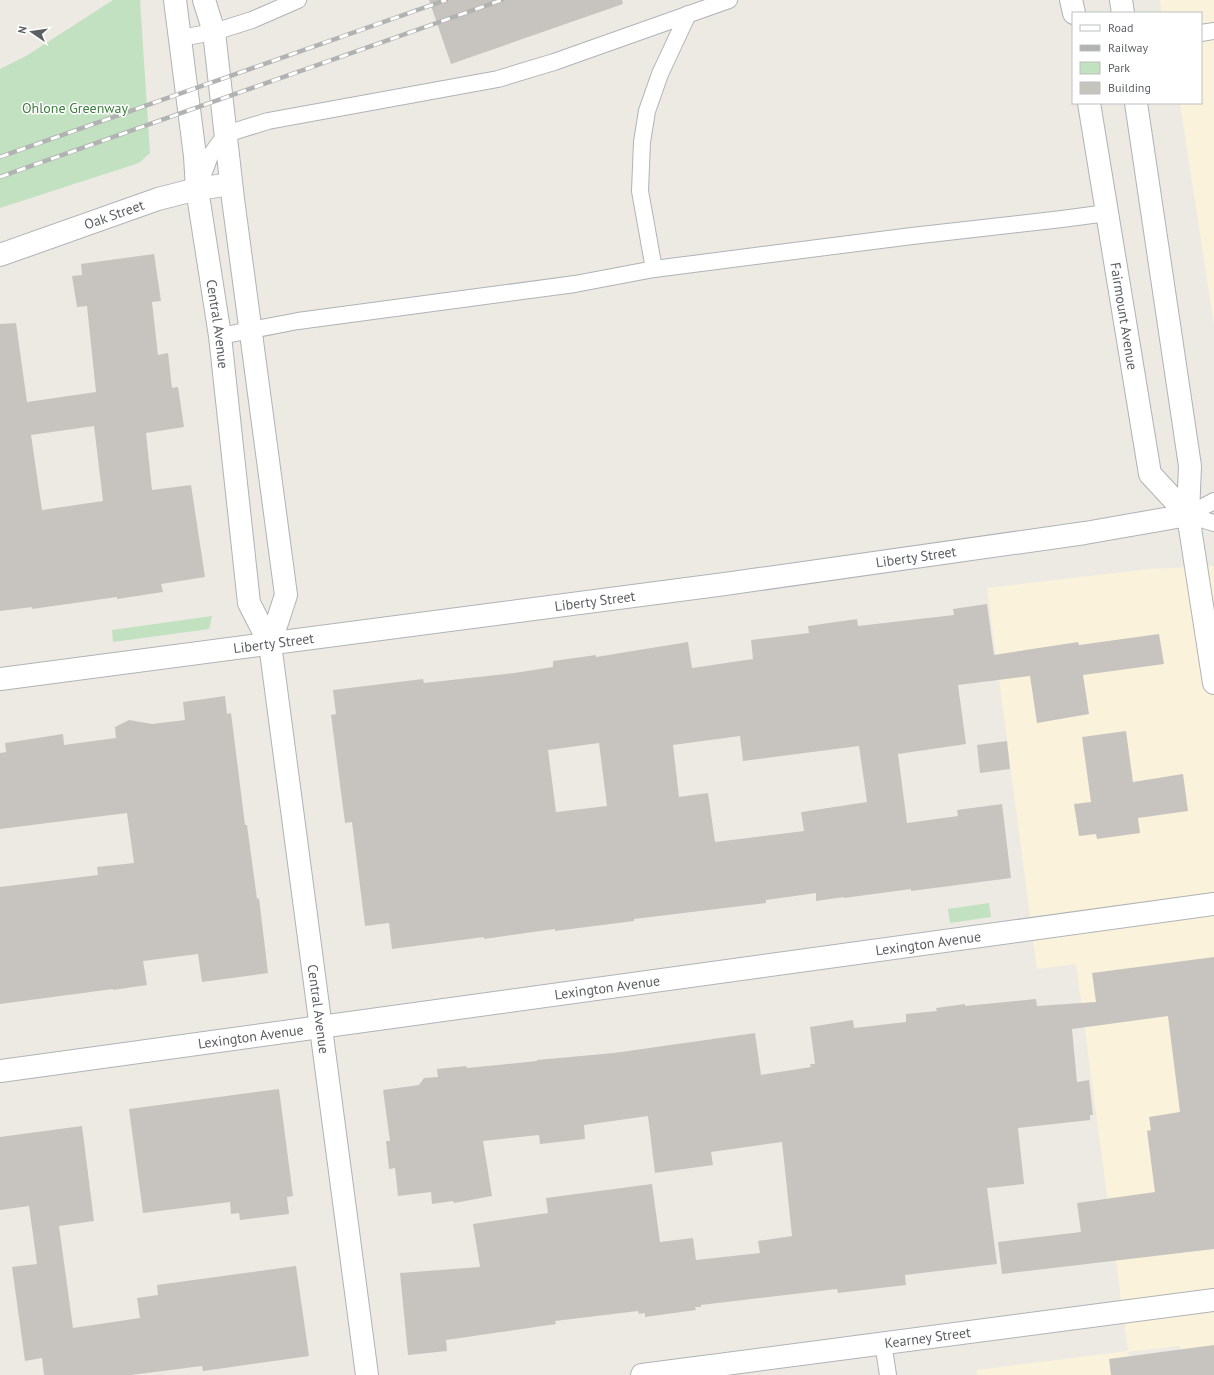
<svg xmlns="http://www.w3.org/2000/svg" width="1214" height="1375" viewBox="0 0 1214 1375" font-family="'PT Sans',sans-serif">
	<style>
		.commercial { fill: #faf2da }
		.green { fill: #c2e1c1 }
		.building { fill: #c7c4c0; fill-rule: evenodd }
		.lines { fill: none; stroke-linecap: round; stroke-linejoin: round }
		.lane-casing { stroke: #b0b3b7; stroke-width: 18 }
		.street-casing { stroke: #b0b3b7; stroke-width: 24 }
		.secondary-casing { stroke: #afb2b6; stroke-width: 24 }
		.lane { stroke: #fff; stroke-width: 16 }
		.street { stroke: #fff; stroke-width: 22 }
		.secondary { stroke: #fff; stroke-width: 22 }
		.rail-casing { stroke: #b1b2b2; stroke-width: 4.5 }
		.rail { stroke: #fff; stroke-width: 3; stroke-dasharray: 9; stroke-linecap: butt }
		.labels { text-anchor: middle; stroke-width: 3; stroke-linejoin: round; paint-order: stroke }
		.park-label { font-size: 14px; fill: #3d7f3e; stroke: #fff }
		.street-label { font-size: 14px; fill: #5b5e62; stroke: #fff }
	</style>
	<rect width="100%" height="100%" fill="#eceae3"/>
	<!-- commercial -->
	<g class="commercial">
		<path d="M 1160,0 L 1214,0 L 1214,325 L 1180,103 L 1201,103 L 1201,13 L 1161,13 Z"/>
		<path d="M 1214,566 L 1214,1375 L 1184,1375 L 1180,1346 L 1128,1352 L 1131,1375 L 977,1375 L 976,1370 L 1128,1351 L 1076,964 L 1037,969 L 987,588 L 1150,569 Z"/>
	</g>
	<!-- green -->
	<g class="green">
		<path d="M 113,0 L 140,0 L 150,153 L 139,163 L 0,208 L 0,69 L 26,56 Z"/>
		<path d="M 212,616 L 209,629 L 113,642 L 112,630 Z"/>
		<path d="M 989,903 L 991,917 L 950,923 L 948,909 Z"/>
	</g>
	<!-- building -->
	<g class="building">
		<path d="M 429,0 L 622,0 L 623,4 L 451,64 Z"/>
		<path d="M 154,254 L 161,301 L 152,302 L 158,355 L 168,353 L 172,388 L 178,387 L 184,427 L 146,433 L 152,490 L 191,485 L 205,577 L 161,584 L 163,592 L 117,599 L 117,597 L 32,609 L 32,607 L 0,611 L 0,324 L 16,323 L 27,402 L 96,392 L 87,306 L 77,307 L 72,276 L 82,275 L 81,264 ZM 94,426 L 103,501 L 42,510 L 31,435 Z"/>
		<path d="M 987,604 L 994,655 L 1078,642 L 1079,645 L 1159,634 L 1164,664 L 1083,675 L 1089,714 L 1037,723 L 1030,676 L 958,685 L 966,744 L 898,754 L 907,823 L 958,816 L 957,810 L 1002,804 L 1011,878 L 911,891 L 911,889 L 844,898 L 844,897 L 816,901 L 816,893 L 766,900 L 766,903 L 634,919 L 634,921 L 555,931 L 555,929 L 484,939 L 484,937 L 392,949 L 389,923 L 365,926 L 352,822 L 345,823 L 331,715 L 336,714 L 333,690 L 423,679 L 424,683 L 514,673 L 553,667 L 553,661 L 596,655 L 596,657 L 688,642 L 692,668 L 753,659 L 751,640 L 809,633 L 808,626 L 857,619 L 858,626 L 954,615 L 953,609 ZM 740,736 L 743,761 L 859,746 L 867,802 L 802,812 L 801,812 L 804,831 L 715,842 L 708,793 L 679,797 L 673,745 ZM 599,743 L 607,806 L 556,812 L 548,750 Z"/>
		<path d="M 225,696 L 227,714 L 231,713 L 245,825 L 247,825 L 257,899 L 259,898 L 268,973 L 202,982 L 198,954 L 143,961 L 147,985 L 113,990 L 113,989 L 0,1004 L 0,887 L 98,875 L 97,867 L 134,863 L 127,813 L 0,829 L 0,753 L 6,752 L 5,743 L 63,734 L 64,745 L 116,738 L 115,727 L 129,720 L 152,724 L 185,720 L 183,702 Z"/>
		<path d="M 1126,731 L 1133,782 L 1183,774 L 1188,811 L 1138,818 L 1140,833 L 1097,839 L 1096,834 L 1079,836 L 1074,804 L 1091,802 L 1082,737 Z"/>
		<path d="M 1007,741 L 1010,769 L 980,773 L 977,745 Z"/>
		<path d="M 1214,957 L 1214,1249 L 1002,1274 L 998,1242 L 1081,1232 L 1077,1203 L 1155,1192 L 1147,1131 L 1151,1130 L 1149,1117 L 1180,1112 L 1168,1016 L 1072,1029 L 1077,1082 L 1089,1080 L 1093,1115 L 1090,1115 L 1090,1120 L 1018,1128 L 1024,1184 L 987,1188 L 997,1264 L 905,1275 L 906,1285 L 838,1293 L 837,1289 L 701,1305 L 701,1307 L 695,1307 L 696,1310 L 645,1317 L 645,1313 L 639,1314 L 638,1311 L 555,1321 L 556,1324 L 446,1340 L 447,1351 L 408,1355 L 400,1273 L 480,1267 L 473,1224 L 548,1213 L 546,1198 L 652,1184 L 660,1242 L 693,1238 L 696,1260 L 760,1253 L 758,1241 L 792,1236 L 782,1142 L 711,1152 L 713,1165 L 655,1173 L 648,1116 L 584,1125 L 585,1139 L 540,1144 L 539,1135 L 483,1141 L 492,1196 L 454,1203 L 453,1201 L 432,1204 L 431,1192 L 398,1196 L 395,1168 L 389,1169 L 386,1141 L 390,1141 L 383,1090 L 419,1085 L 424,1078 L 438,1077 L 437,1069 L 466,1066 L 467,1068 L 537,1061 L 537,1060 L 614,1053 L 755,1033 L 761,1075 L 811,1067 L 810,1064 L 815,1064 L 810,1027 L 853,1020 L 854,1028 L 906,1022 L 906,1014 L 937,1011 L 936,1008 L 965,1004 L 965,1006 L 1036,999 L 1037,1006 L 1096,1002 L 1092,973 Z"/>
		<path d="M 279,1089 L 293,1196 L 287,1197 L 289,1214 L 240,1220 L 239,1213 L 231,1214 L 230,1202 L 143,1213 L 129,1109 Z"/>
		<path d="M 82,1126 L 94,1221 L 59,1226 L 73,1328 L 140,1318 L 137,1298 L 158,1295 L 157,1285 L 296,1266 L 309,1356 L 203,1371 L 202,1366 L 131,1375 L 44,1375 L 42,1358 L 25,1361 L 12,1267 L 37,1264 L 29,1206 L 0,1210 L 0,1137 Z"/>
		<path d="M 1214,1345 L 1214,1375 L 1111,1375 L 1109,1359 Z"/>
	</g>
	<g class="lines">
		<defs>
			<g id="lane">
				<path d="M 1201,33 L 1214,31"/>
				<path d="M 180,38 L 214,32 L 252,20 L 298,0"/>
				<path d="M 199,185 L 210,156 L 226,134 L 268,121 L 498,79 L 554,62 L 729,0"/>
				<path d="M 654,269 L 640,191 L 642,142 L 647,111 L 660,74 L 688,14"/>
				<path d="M 220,336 L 298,321 L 575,284 L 654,269 L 912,236 L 1062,219 L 1107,213"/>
				<path d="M 1188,515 L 1214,501"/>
				<path d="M 1188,515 L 1214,523"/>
				<path d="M 883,1343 L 888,1375"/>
			</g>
			<g id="street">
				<path id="s1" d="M 0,255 L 158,199 L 197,189 L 231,184"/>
				<path id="s2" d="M 0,679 L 725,584 L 1085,533 L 1188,515"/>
				<path id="s3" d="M 0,1071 L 1214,904"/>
				<path id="s4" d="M 642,1375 L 1214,1300"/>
			</g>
			<g id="secondary">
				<path id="s5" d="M 175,0 L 195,156 L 197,189 L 220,336 L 249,603 L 270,644 L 367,1375"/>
				<path d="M 204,0 L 214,32 L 233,199 L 286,595 L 270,644"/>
				<path d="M 1071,0 L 1074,13"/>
				<path d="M 1121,0 L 1123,13"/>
				<path id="s6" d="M 1089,103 L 1150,474 L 1188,515"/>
				<path d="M 1136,103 L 1190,466 L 1188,515 L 1214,683"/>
			</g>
		</defs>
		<!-- lane casing -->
		<use href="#lane" class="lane-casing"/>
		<!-- street casing -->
		<use href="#street" class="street-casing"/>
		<!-- secondary casing -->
		<use href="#secondary" class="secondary-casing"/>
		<!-- lane -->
		<use href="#lane" class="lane"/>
		<!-- street -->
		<use href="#street" class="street"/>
		<!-- secondary -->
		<use href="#secondary" class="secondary"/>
		<defs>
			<g id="rail">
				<path d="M 0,157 L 446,0"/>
				<path d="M 0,177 L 502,0"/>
			</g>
		</defs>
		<!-- rail casing -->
		<use href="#rail" class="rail-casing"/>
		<!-- rail -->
		<use href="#rail" class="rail"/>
	</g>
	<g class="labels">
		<!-- park labels -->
		<g class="park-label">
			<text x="75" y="113">Ohlone Greenway</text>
		</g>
		<!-- street labels -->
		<g class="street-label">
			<text dy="5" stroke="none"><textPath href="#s1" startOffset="121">Oak Street</textPath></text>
			<text dy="5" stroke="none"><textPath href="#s6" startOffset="216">Fairmount Avenue</textPath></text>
			<text dy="5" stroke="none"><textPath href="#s5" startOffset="327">Central Avenue</textPath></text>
			<text dy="5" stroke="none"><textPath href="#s2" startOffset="924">Liberty Street</textPath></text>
			<text dy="5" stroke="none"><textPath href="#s2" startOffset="600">Liberty Street</textPath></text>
			<text dy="5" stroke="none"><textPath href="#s2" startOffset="276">Liberty Street</textPath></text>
			<text dy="5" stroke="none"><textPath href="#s3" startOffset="937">Lexington Avenue</textPath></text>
			<text dy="5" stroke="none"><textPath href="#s3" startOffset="613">Lexington Avenue</textPath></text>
			<text dy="5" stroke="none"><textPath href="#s5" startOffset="1022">Central Avenue</textPath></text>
			<text dy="5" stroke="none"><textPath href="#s3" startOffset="253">Lexington Avenue</textPath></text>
			<text dy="5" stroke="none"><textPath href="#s4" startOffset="288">Kearney Street</textPath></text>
		</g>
	</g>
	<!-- legend -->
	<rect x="1072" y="12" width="130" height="92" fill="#ffffff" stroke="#bdbfc0"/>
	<rect x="1080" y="25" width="20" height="6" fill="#ffffff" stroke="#bdbfc0"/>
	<text x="1108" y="32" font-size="12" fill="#5b5e62">Road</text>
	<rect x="1080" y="45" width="20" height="6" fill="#b1b2b2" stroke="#bdbfc0"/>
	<text x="1108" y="52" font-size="12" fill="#5b5e62">Railway</text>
	<rect x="1080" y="62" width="20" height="12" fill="#c2e1c1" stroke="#bdbfc0"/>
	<text x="1108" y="72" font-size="12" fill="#5b5e62">Park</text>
	<rect x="1080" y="82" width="20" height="12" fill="#c7c4c0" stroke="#bdbfc0"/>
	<text x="1108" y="92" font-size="12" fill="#5b5e62">Building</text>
	<!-- north arrow -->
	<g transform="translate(32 32) rotate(283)" stroke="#ffffff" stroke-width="3" paint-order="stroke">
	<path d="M0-3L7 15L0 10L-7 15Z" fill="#5b5e62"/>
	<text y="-6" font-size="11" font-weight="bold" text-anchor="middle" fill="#5b5e62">N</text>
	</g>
</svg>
